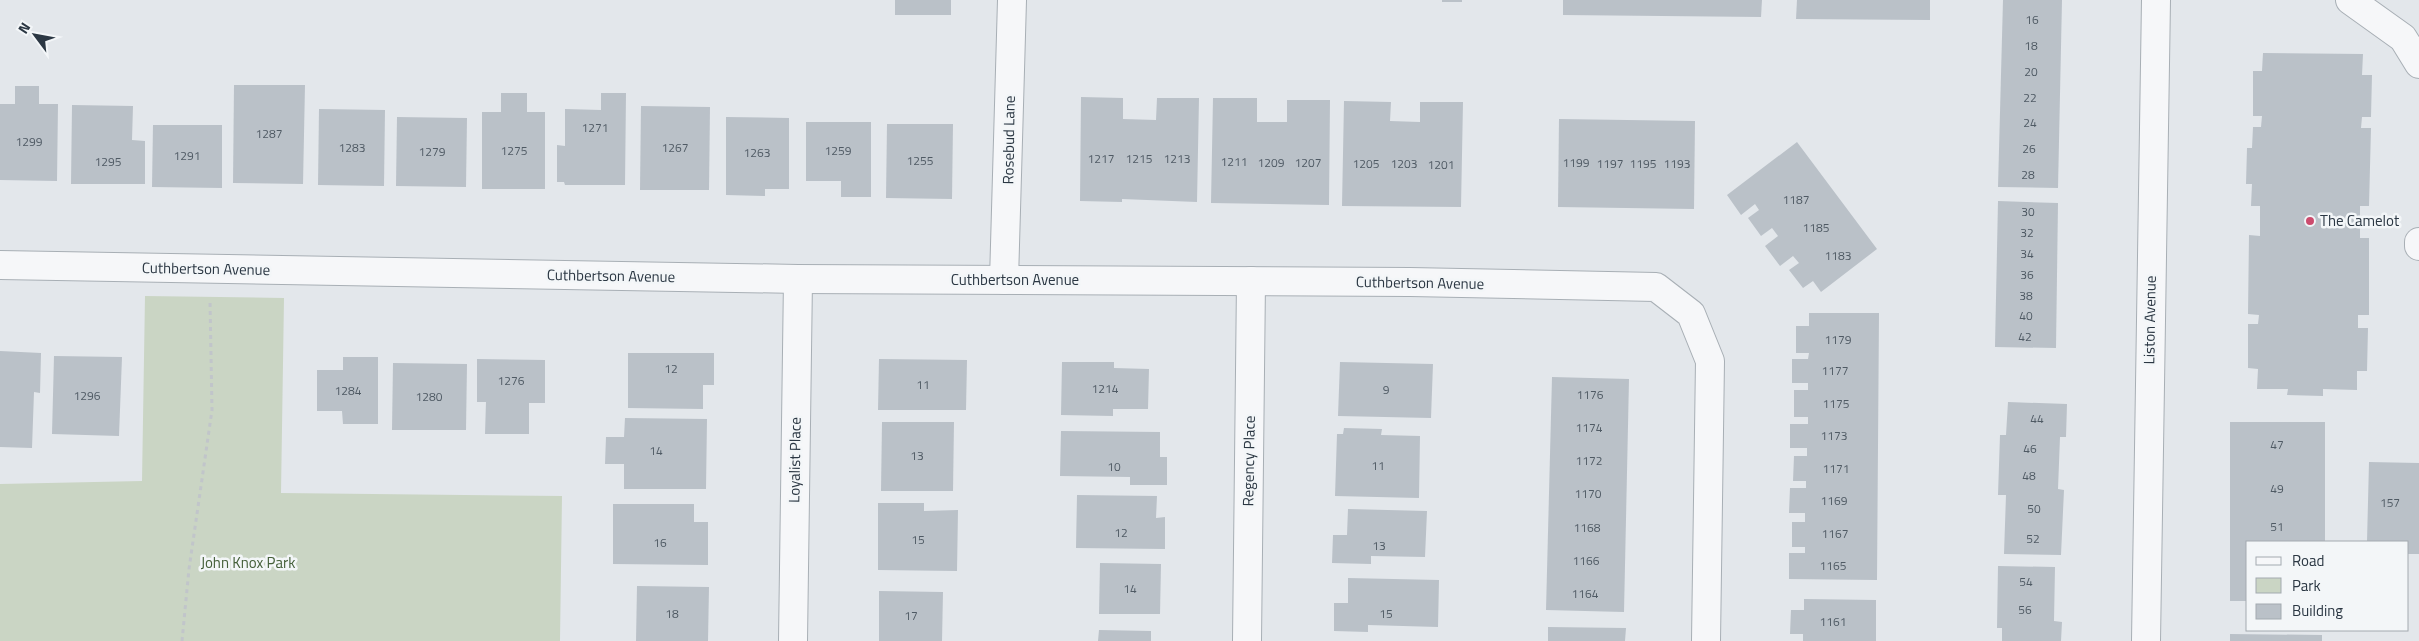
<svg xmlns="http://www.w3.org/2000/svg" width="2419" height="641" viewBox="0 0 2419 641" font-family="'Titillium Web',sans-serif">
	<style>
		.green { fill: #cad5c4 }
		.building { fill: #bac1c8 }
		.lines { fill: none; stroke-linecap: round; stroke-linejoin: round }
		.minor-casing { stroke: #a8afb5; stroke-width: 30 }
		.path { stroke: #c1c5ca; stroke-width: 3; stroke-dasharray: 4 4; stroke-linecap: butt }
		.minor { stroke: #f6f7f9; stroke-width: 28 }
		.poi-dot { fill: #cc4c6e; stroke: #f3f6f8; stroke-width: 2 }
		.labels { text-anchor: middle; stroke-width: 5; stroke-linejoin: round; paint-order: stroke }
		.number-label { font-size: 12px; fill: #4f5a64 }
		.street-label { font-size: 15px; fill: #2b3743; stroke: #f3f6f8 }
		.poi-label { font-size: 15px; fill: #2b3743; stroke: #f3f6f8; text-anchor: start }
		.park-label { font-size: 15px; fill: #445f39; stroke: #f3f6f8 }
	</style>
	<rect width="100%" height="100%" fill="#e3e7eb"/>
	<!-- green -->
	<path class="green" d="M 145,296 L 284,298 L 281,493 L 562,496 L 560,641 L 0,641 L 0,484 L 142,481 Z"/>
	<!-- building -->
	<g class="building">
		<rect x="895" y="0" width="56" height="15"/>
		<rect x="1442" y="0" width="20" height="2"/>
		<path d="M 1563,0 L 1762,0 L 1761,17 L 1563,15 Z"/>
		<path d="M 1797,0 L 1930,0 L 1930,20 L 1796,19 Z"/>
		<path d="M 2003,0 L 2062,0 L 2058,188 L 1998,187 Z"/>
		<path d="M 2263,53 L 2363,54 L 2362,75 L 2372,75 L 2371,117 L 2362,117 L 2361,128 L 2371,128 L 2369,206 L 2360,206 L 2360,238 L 2369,238 L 2369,315 L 2358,315 L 2358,328 L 2368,328 L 2367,371 L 2357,371 L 2357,390 L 2323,389 L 2323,396 L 2287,395 L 2288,389 L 2257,389 L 2258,369 L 2248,368 L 2248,324 L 2258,324 L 2259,315 L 2248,314 L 2249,235 L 2260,236 L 2260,206 L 2251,206 L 2252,184 L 2246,184 L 2247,148 L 2252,148 L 2253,127 L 2261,127 L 2262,116 L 2253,116 L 2253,71 L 2262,71 Z"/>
		<path d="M 234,85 L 305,85 L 303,184 L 233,183 Z"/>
		<path d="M 15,86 L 39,86 L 39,104 L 58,104 L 57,181 L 0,180 L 0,104 L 15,104 Z"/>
		<path d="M 501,93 L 527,93 L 527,112 L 545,112 L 545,189 L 482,189 L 482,112 L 501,112 Z"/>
		<path d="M 601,93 L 626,93 L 625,185 L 565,185 L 564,182 L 557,182 L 557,145 L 565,146 L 565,109 L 601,110 Z"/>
		<path d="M 1081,97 L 1123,98 L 1123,119 L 1156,120 L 1157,98 L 1199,98 L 1197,202 L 1122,199 L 1122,202 L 1080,201 Z"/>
		<path d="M 1213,98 L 1257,98 L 1257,122 L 1287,122 L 1287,100 L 1330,100 L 1329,205 L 1211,203 Z"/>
		<path d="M 1344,101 L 1391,102 L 1390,121 L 1420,122 L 1420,102 L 1463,102 L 1461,207 L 1342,206 Z"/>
		<path d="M 72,105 L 133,106 L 132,140 L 145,141 L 145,184 L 71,184 Z"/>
		<path d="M 641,106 L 710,107 L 709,190 L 640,190 Z"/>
		<path d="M 319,109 L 385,110 L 384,186 L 318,185 Z"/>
		<path d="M 397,117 L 467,118 L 466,187 L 396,186 Z"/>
		<path d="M 726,117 L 789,118 L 789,189 L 765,189 L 765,196 L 726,195 Z"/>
		<path d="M 1559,119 L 1695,121 L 1694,209 L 1558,207 Z"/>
		<path d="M 806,122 L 871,122 L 871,197 L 841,197 L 841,181 L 806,181 Z"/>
		<path d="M 887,124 L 953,124 L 952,199 L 886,198 Z"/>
		<path d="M 153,125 L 222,125 L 222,188 L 152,187 Z"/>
		<path d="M 1797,142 L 1877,249 L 1821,292 L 1813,281 L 1803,288 L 1789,270 L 1799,263 L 1793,256 L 1780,266 L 1765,246 L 1778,236 L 1772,228 L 1761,236 L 1748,218 L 1759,210 L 1755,204 L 1741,215 L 1727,195 Z"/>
		<path d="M 1998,201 L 2058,203 L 2056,348 L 1995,347 Z"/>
		<path d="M 1809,313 L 1879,313 L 1877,580 L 1789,579 L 1789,553 L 1805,553 L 1805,547 L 1792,547 L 1792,522 L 1805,522 L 1805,513 L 1789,513 L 1790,488 L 1806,488 L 1806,481 L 1793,481 L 1794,456 L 1807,456 L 1807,448 L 1790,448 L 1790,424 L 1808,424 L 1808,417 L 1794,417 L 1794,390 L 1808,390 L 1808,383 L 1792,383 L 1792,359 L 1808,359 L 1809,353 L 1796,353 L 1796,326 L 1809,326 Z"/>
		<path d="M 0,351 L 41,353 L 40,393 L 34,392 L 32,448 L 0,447 Z"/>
		<path d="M 628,353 L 714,353 L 714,385 L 703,385 L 703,409 L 628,408 Z"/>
		<path d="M 54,356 L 122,357 L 119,436 L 52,434 Z"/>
		<path d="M 343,357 L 378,357 L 378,424 L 343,424 L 342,411 L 317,411 L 317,370 L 343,370 Z"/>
		<path d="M 477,359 L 545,360 L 545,403 L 529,403 L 529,434 L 485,434 L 486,402 L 477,402 Z"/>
		<path d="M 879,359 L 967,360 L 966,410 L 878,410 Z"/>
		<path d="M 1062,362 L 1114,362 L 1114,368 L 1149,369 L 1148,409 L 1113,409 L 1113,416 L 1061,415 Z"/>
		<path d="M 1340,362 L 1433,364 L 1431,418 L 1338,416 Z"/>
		<path d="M 393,363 L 467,364 L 466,430 L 392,430 Z"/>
		<path d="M 1552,377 L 1629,379 L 1624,612 L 1546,610 Z"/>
		<path d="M 2008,402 L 2067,404 L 2066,437 L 2060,437 L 2058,489 L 2064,490 L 2061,555 L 2004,554 L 2006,495 L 1998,495 L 2000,435 L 2006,435 Z"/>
		<path d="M 625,418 L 707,419 L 706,489 L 624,489 L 624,464 L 605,464 L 606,437 L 624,437 Z"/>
		<path d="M 882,422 L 954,422 L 953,491 L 881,491 Z"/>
		<path d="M 2230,422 L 2325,422 L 2325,542 L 2248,542 L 2248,601 L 2230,601 Z"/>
		<path d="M 1344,428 L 1382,429 L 1381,435 L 1420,436 L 1419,498 L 1335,496 L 1337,434 L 1343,434 Z"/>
		<path d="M 1061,431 L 1160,432 L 1160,457 L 1167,457 L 1167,485 L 1130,485 L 1130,477 L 1060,476 Z"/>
		<path d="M 2369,462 L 2419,463 L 2419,554 L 2408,554 L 2408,542 L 2367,542 Z"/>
		<path d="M 1077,495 L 1157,496 L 1156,518 L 1165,517 L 1165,549 L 1076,548 Z"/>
		<path d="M 878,503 L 924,503 L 924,511 L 958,510 L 957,571 L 878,570 Z"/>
		<path d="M 613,504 L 694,504 L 694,522 L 708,522 L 708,565 L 613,564 Z"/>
		<path d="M 1348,509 L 1427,511 L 1425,557 L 1371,556 L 1371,564 L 1332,563 L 1333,535 L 1347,535 Z"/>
		<path d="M 1100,563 L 1161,564 L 1160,614 L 1099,614 Z"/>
		<path d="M 1998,566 L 2055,567 L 2054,621 L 2062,622 L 2061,641 L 2002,641 L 2002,628 L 1997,628 Z"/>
		<path d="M 1348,578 L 1439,580 L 1438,627 L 1368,625 L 1368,632 L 1334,631 L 1334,603 L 1348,603 Z"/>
		<path d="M 637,586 L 709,587 L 708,641 L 636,641 Z"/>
		<path d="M 879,591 L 943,592 L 942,641 L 879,641 Z"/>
		<path d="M 1804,599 L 1876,600 L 1876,641 L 1803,641 L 1803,634 L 1790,634 L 1791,610 L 1804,610 Z"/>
		<path d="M 1548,627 L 1626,628 L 1625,641 L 1548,641 Z"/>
		<path d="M 1099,630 L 1151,631 L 1151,641 L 1098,641 Z"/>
		<path d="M 2230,634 L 2322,635 L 2322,641 L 2230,641 Z"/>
	</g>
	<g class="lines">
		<defs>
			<g id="minor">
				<path d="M 2350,0 L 2403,38 L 2419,64"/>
				<path d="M 2419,242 L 2419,246"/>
				<path d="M 0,265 L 798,279 L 1410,282 L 1656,287 L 1691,314 L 1710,361 L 1706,641"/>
				<path d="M 1004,280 L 1012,0"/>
				<path d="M 793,641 L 798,279"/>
				<path d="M 1247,641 L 1251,281"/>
				<path d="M 2146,641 L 2156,0"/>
			</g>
		</defs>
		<!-- minor casing -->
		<use href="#minor" class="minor-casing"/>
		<!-- path -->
		<path class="path" d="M 182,641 L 189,569 L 212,410 L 210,300"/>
		<!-- minor -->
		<use href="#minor" class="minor"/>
	</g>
	<!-- markers -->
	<circle class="poi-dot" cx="2310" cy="221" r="5"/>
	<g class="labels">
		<!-- number labels -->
		<g class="number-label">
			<text x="2032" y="24">16</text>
			<text x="2031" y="50">18</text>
			<text x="2031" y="76">20</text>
			<text x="2030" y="102">22</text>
			<text x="2030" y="127">24</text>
			<text x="595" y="132">1271</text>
			<text x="269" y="138">1287</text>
			<text x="29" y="146">1299</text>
			<text x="352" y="152">1283</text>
			<text x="675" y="152">1267</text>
			<text x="2029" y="153">26</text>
			<text x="514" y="155">1275</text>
			<text x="838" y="155">1259</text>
			<text x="432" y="156">1279</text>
			<text x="757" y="157">1263</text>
			<text x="187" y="160">1291</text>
			<text x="1101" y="163">1217</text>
			<text x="1139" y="163">1215</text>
			<text x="1177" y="163">1213</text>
			<text x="920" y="165">1255</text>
			<text x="108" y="166">1295</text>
			<text x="1234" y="166">1211</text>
			<text x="1271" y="167">1209</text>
			<text x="1308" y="167">1207</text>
			<text x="1576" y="167">1199</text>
			<text x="1366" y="168">1205</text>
			<text x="1404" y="168">1203</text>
			<text x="1610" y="168">1197</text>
			<text x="1643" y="168">1195</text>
			<text x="1677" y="168">1193</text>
			<text x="1441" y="169">1201</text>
			<text x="2028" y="179">28</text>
			<text x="1796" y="204">1187</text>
			<text x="2028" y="216">30</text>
			<text x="1816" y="232">1185</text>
			<text x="2027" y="237">32</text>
			<text x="2027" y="258">34</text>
			<text x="1838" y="260">1183</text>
			<text x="2027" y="279">36</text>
			<text x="2026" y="300">38</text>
			<text x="2026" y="320">40</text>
			<text x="2025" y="341">42</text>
			<text x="1838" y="344">1179</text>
			<text x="671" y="373">12</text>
			<text x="1835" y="375">1177</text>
			<text x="511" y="385">1276</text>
			<text x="923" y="389">11</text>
			<text x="1105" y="393">1214</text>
			<text x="1386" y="394">9</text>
			<text x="348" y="395">1284</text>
			<text x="1590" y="399">1176</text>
			<text x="87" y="400">1296</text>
			<text x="429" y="401">1280</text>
			<text x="1836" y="408">1175</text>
			<text x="2037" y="423">44</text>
			<text x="1589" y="432">1174</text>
			<text x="1834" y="440">1173</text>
			<text x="2277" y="449">47</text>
			<text x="2030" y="453">46</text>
			<text x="656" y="455">14</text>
			<text x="917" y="460">13</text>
			<text x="1589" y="465">1172</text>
			<text x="1378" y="470">11</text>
			<text x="1114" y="471">10</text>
			<text x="1836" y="473">1171</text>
			<text x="2029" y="480">48</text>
			<text x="2277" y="493">49</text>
			<text x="1588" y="498">1170</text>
			<text x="1834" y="505">1169</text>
			<text x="2390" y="507">157</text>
			<text x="2034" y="513">50</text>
			<text x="2277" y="531">51</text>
			<text x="1587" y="532">1168</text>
			<text x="1121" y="537">12</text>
			<text x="1835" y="538">1167</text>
			<text x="2033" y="543">52</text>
			<text x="918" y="544">15</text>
			<text x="660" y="547">16</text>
			<text x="1379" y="550">13</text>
			<text x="1586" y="565">1166</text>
			<text x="1833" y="570">1165</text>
			<text x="2026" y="586">54</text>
			<text x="1130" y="593">14</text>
			<text x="1585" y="598">1164</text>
			<text x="2025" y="614">56</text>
			<text x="672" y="618">18</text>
			<text x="1386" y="618">15</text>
			<text x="911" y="620">17</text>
			<text x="1833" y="626">1161</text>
		</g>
		<!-- street labels -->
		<g class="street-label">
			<text transform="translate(1009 140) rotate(-89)" y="5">Rosebud Lane</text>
			<text transform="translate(206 269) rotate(1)" y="5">Cuthbertson Avenue</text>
			<text transform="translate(611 276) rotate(1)" y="5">Cuthbertson Avenue</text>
			<text x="1015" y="285">Cuthbertson Avenue</text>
			<text transform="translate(1420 283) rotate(1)" y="5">Cuthbertson Avenue</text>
			<text transform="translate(2150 320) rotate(-89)" y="5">Liston Avenue</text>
			<text transform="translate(795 460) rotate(-89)" y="5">Loyalist Place</text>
			<text transform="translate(1249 461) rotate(-89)" y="5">Regency Place</text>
		</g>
		<!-- poi labels -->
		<g class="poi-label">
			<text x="2320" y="226">The Camelot</text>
		</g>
		<!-- park labels -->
		<g class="park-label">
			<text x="248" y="568">John Knox Park</text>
		</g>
	</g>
	<!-- legend -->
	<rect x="2246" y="541" width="162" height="90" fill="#f3f6f8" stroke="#a3aab0"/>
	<rect x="2256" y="557" width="25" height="8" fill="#f6f7f9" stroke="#a3aab0"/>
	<text x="2292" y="566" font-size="15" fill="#2b3743">Road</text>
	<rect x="2256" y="578" width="25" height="15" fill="#cad5c4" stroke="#a3aab0"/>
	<text x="2292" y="591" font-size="15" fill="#2b3743">Park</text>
	<rect x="2256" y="604" width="25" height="15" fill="#bac1c8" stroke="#a3aab0"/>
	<text x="2292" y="616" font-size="15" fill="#2b3743">Building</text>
	<!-- north arrow -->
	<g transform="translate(35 35) rotate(302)" stroke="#f3f6f8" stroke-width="4" paint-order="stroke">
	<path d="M0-4L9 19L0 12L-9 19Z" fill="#2b3743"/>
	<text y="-8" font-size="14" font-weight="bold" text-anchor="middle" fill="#2b3743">N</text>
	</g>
</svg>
